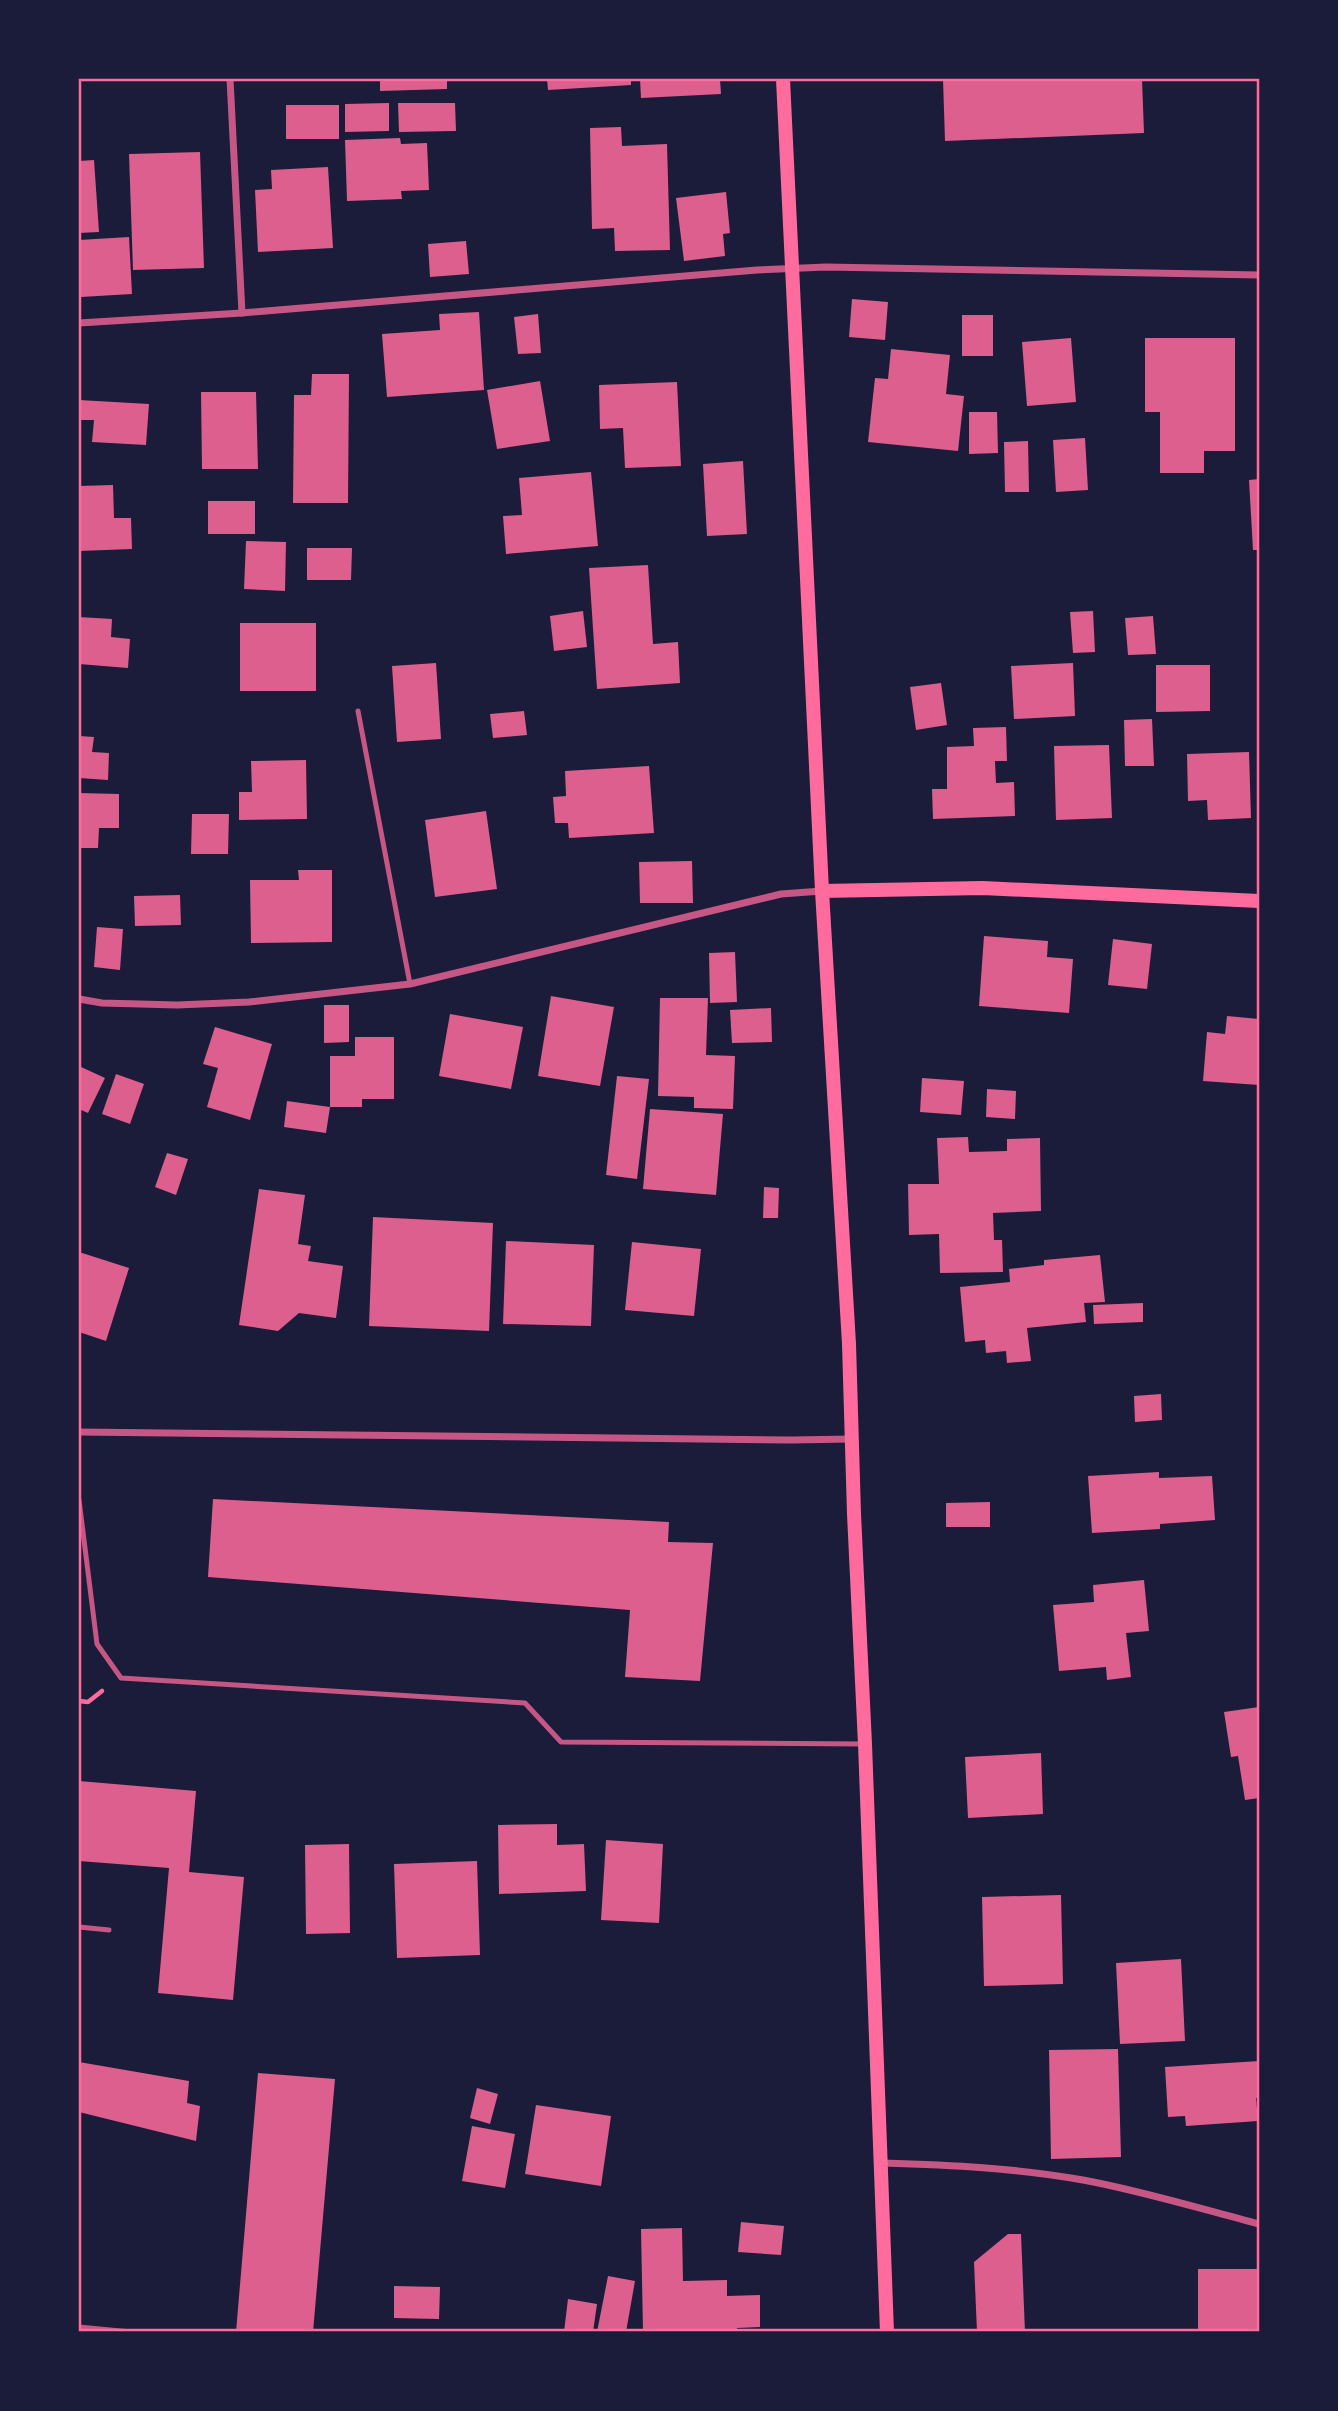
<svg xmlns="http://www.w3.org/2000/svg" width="1338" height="2411" viewBox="0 0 1338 2411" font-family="'Roboto Condensed',sans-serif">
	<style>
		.building { fill: #dd5f8e }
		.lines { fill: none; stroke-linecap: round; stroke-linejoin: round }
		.path { stroke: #ff6b9d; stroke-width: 4.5 }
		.service { stroke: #c65784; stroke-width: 5 }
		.minor { stroke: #c65784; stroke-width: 7 }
		.secondary { stroke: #ff6b9d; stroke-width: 14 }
		.neatline { fill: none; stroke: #ff6b9d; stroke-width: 2.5 }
	</style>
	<rect width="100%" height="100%" fill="#1b1b3a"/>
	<!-- building -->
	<g class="building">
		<path d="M 380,79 L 447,79 L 447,89 L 380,91 Z"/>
		<path d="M 547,79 L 631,79 L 631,85 L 548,90 Z"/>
		<path d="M 640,79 L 720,79 L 721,94 L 641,98 Z"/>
		<path d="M 943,79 L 1142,79 L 1144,133 L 945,141 Z"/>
		<path d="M 389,103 L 389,131 L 345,132 L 345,104 Z"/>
		<path d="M 398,103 L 455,103 L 456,131 L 399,132 Z"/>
		<rect x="286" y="105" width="53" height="34"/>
		<path d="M 621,127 L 622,146 L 667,144 L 670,250 L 615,251 L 614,228 L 592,229 L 590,128 Z"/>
		<path d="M 400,138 L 401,144 L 427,143 L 429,190 L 401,191 L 402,199 L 347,201 L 345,140 Z"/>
		<path d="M 200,152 L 204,268 L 133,270 L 129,154 Z"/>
		<path d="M 94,160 L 99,232 L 79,233 L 79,161 Z"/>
		<path d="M 328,167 L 333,248 L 258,252 L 255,190 L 272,189 L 271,170 Z"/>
		<path d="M 726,192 L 730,233 L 723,234 L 725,256 L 684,261 L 676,198 Z"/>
		<path d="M 129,237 L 132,294 L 81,297 L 79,240 Z"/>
		<path d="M 466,241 L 469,274 L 430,277 L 428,244 Z"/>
		<path d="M 852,299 L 888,302 L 885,340 L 849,337 Z"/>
		<path d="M 479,312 L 484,390 L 387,397 L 382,334 L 440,330 L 439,314 Z"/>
		<path d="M 538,314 L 541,353 L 518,354 L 514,317 Z"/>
		<rect x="962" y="315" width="31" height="41"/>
		<path d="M 1071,338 L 1076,402 L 1027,406 L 1022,342 Z"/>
		<path d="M 1145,338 L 1235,338 L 1235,451 L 1204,451 L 1204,473 L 1160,473 L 1160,412 L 1145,412 Z"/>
		<path d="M 891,349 L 950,355 L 946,394 L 964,396 L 958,451 L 868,442 L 875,378 L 888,379 Z"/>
		<path d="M 312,374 L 349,374 L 348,503 L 293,503 L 294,395 L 311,395 Z"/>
		<path d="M 540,381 L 550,441 L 497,449 L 487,390 Z"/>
		<path d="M 677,382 L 681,466 L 625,468 L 623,428 L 600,429 L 599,385 Z"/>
		<path d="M 201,392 L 256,392 L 258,469 L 202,469 Z"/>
		<path d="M 79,400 L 149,404 L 146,445 L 92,442 L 94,420 L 79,420 Z"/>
		<path d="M 969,412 L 997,412 L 998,453 L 969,454 Z"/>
		<path d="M 1085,438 L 1088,490 L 1056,492 L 1053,440 Z"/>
		<path d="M 1028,441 L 1029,492 L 1005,492 L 1004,442 Z"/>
		<path d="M 743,461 L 747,534 L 707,536 L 703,464 Z"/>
		<path d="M 591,472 L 598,546 L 506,554 L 503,516 L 522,515 L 519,478 Z"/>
		<path d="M 1259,479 L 1259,550 L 1253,550 L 1249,480 Z"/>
		<path d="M 113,485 L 114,518 L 131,518 L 132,549 L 79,551 L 79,486 Z"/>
		<rect x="208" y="501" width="47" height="33"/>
		<path d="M 246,541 L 286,542 L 285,591 L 244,589 Z"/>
		<path d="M 307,548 L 352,548 L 351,580 L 307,580 Z"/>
		<path d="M 648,565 L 653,644 L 678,642 L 680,683 L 597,689 L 589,568 Z"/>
		<path d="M 583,611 L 587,647 L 554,651 L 550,616 Z"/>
		<path d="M 1093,611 L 1095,652 L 1073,653 L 1070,612 Z"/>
		<path d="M 1153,616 L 1156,654 L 1128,655 L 1125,618 Z"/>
		<path d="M 79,617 L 112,619 L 111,637 L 130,639 L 128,668 L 79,664 Z"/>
		<rect x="240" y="623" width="76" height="68"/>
		<path d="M 436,663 L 441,739 L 397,742 L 392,666 Z"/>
		<path d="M 1073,663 L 1075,716 L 1014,719 L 1011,666 Z"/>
		<path d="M 1156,665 L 1210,665 L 1210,711 L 1156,712 Z"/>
		<path d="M 941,683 L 947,725 L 916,730 L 910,687 Z"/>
		<path d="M 524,711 L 527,735 L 493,738 L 490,714 Z"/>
		<path d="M 1152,719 L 1154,766 L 1125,766 L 1124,720 Z"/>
		<path d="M 1006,727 L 1007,761 L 995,761 L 996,783 L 1014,782 L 1015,816 L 933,819 L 932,789 L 947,789 L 947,747 L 974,746 L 973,728 Z"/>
		<path d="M 79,736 L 94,737 L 92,752 L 109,753 L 108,780 L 79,778 Z"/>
		<path d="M 1109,745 L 1112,818 L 1056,820 L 1054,746 Z"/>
		<path d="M 1249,752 L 1251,818 L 1208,820 L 1207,800 L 1188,801 L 1187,754 Z"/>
		<path d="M 306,760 L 307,819 L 239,820 L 239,792 L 252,792 L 251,761 Z"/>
		<path d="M 649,766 L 654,833 L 569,838 L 568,823 L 555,823 L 553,797 L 566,796 L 565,771 Z"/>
		<path d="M 79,793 L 119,794 L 119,828 L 99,828 L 98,848 L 79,848 Z"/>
		<path d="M 486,811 L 497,889 L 435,897 L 425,820 Z"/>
		<path d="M 192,814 L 229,814 L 228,854 L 191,854 Z"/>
		<path d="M 692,861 L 693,903 L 640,903 L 639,862 Z"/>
		<path d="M 298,870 L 332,870 L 332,942 L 251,943 L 250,880 L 299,880 Z"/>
		<path d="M 180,895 L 181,925 L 135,926 L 134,896 Z"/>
		<path d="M 97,927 L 123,929 L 120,970 L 94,967 Z"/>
		<path d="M 984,936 L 1048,941 L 1047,957 L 1073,959 L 1069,1013 L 979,1006 Z"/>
		<path d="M 1113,939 L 1152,944 L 1147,989 L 1108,985 Z"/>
		<path d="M 735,952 L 737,1002 L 710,1003 L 709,953 Z"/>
		<path d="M 551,996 L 614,1007 L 600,1086 L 538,1076 Z"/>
		<path d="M 660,998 L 708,998 L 706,1055 L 735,1056 L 733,1109 L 694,1108 L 694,1097 L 658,1096 Z"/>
		<path d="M 324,1005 L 349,1005 L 349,1042 L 324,1043 Z"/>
		<path d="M 771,1008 L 772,1042 L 732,1043 L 730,1010 Z"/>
		<path d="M 450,1014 L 523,1027 L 511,1089 L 439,1076 Z"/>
		<path d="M 1227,1016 L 1259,1019 L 1259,1085 L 1203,1081 L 1207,1032 L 1225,1034 Z"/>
		<path d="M 215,1027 L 272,1044 L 250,1120 L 207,1107 L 218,1068 L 203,1064 Z"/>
		<path d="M 355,1037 L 394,1037 L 394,1099 L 362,1099 L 362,1107 L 330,1107 L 330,1056 L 355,1056 Z"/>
		<path d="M 79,1066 L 105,1078 L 88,1113 L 79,1109 Z"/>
		<path d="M 116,1074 L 144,1084 L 130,1124 L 102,1114 Z"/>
		<path d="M 617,1076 L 649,1079 L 637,1179 L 606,1175 Z"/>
		<path d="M 922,1078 L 964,1081 L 961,1115 L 920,1112 Z"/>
		<path d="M 987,1089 L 1016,1091 L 1015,1119 L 986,1117 Z"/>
		<path d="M 287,1101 L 330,1107 L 326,1133 L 284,1127 Z"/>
		<path d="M 650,1109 L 723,1114 L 716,1195 L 643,1189 Z"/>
		<path d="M 968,1137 L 969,1152 L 1007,1151 L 1007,1139 L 1040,1138 L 1041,1211 L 993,1213 L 994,1240 L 1002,1240 L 1003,1272 L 940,1273 L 939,1234 L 909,1235 L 908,1184 L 939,1184 L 937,1138 Z"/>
		<path d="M 167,1153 L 188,1159 L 176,1195 L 155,1187 Z"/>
		<path d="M 764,1187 L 779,1188 L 778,1218 L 763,1218 Z"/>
		<path d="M 259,1189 L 305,1195 L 298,1244 L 311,1246 L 308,1261 L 343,1266 L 336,1318 L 299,1313 L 278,1331 L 239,1325 Z"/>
		<path d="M 373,1217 L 493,1223 L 489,1331 L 369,1326 Z"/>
		<path d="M 506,1241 L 594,1245 L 591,1326 L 503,1324 Z"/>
		<path d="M 632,1242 L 701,1249 L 694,1316 L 625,1310 Z"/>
		<path d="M 79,1252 L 129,1268 L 106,1341 L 79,1332 Z"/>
		<path d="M 1100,1255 L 1105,1302 L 1084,1303 L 1086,1322 L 1027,1328 L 1031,1361 L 1007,1363 L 1006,1351 L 986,1353 L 985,1340 L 965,1342 L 960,1287 L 1010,1282 L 1009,1269 L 1044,1265 L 1044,1260 Z"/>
		<path d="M 1143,1303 L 1143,1322 L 1094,1324 L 1093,1305 Z"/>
		<path d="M 1161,1394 L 1162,1420 L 1135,1422 L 1134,1396 Z"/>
		<path d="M 1159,1472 L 1159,1478 L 1212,1476 L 1215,1520 L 1160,1524 L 1160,1529 L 1092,1533 L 1088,1476 Z"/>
		<path d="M 213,1499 L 669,1522 L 668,1542 L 713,1543 L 700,1681 L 625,1677 L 630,1610 L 208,1577 Z"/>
		<path d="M 990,1502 L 990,1527 L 946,1527 L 946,1503 Z"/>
		<path d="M 1144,1580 L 1149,1631 L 1126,1633 L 1131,1677 L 1107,1680 L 1106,1667 L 1059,1671 L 1053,1605 L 1094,1602 L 1093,1585 Z"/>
		<path d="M 1259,1707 L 1259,1798 L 1245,1800 L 1238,1756 L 1231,1757 L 1224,1712 Z"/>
		<path d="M 1041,1753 L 1043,1814 L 968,1818 L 965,1757 Z"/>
		<path d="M 79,1781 L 196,1791 L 189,1872 L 244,1877 L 233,2000 L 158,1993 L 169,1868 L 79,1861 Z"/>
		<path d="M 557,1824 L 557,1845 L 584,1844 L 586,1891 L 499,1894 L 498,1825 Z"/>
		<path d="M 606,1840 L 663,1844 L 659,1923 L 601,1920 Z"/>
		<path d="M 349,1844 L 350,1933 L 306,1934 L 305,1845 Z"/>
		<path d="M 477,1861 L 480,1955 L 397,1958 L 394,1864 Z"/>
		<path d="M 1061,1895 L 1063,1984 L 984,1986 L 982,1897 Z"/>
		<path d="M 1181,1959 L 1185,2041 L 1120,2044 L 1116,1963 Z"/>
		<path d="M 1118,2049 L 1121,2157 L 1051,2159 L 1049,2050 Z"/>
		<path d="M 1259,2061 L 1259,2097 L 1256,2098 L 1258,2121 L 1186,2126 L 1185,2116 L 1168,2117 L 1165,2067 Z"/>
		<path d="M 79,2062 L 189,2081 L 187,2103 L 200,2106 L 196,2141 L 79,2112 Z"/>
		<path d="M 258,2073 L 335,2079 L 313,2332 L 236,2332 Z"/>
		<path d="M 477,2088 L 498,2094 L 490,2124 L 470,2118 Z"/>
		<path d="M 536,2105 L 611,2116 L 601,2186 L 525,2174 Z"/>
		<path d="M 472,2126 L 515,2134 L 505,2188 L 462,2181 Z"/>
		<path d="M 741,2222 L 784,2226 L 781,2255 L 738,2252 Z"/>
		<path d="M 682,2228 L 683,2281 L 727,2280 L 727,2296 L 760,2295 L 760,2327 L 737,2328 L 737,2332 L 643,2332 L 641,2229 Z"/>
		<path d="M 1008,2234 L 1021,2234 L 1025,2332 L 977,2332 L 974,2262 Z"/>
		<rect x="1198" y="2269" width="61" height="63"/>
		<path d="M 608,2276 L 635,2281 L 626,2332 L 597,2332 Z"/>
		<path d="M 394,2286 L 440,2287 L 439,2319 L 394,2318 Z"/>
		<path d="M 568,2299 L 597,2304 L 593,2332 L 564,2332 Z"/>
	</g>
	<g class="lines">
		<!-- path -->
		<path class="path" d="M 79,1701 L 88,1702 L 102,1691"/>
		<!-- service -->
		<g class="service">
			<path d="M 358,711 L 410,984"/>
			<path d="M 79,1500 L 97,1644 L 121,1678 L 525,1703 L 561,1742 L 865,1744"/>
			<path d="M 79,1927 L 109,1930"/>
			<path d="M 79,2327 L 131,2332"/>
		</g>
		<!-- minor -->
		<g class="minor">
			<path d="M 230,79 L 242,313"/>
			<path d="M 79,323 L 242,313 L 757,270 L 826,267 L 1259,275"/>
			<path d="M 79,999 L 102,1003 L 177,1005 L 249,1002 L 410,984 L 781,894 L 822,891"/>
			<path d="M 79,1432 L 792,1440 L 851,1439"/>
			<path d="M 882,2163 C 949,2165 1017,2168 1083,2180 C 1143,2191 1201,2209 1259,2224"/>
		</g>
		<!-- secondary -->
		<g class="secondary">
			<path d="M 783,79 L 822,891 L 849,1344 L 854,1514 L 865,1744 L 887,2332"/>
			<path d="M 822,891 L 983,888 L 1259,901"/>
		</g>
	</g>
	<!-- border -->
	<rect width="1338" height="2411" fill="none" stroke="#1b1b3a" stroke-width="161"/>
	<rect x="80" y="80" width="1178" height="2250" class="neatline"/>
</svg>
